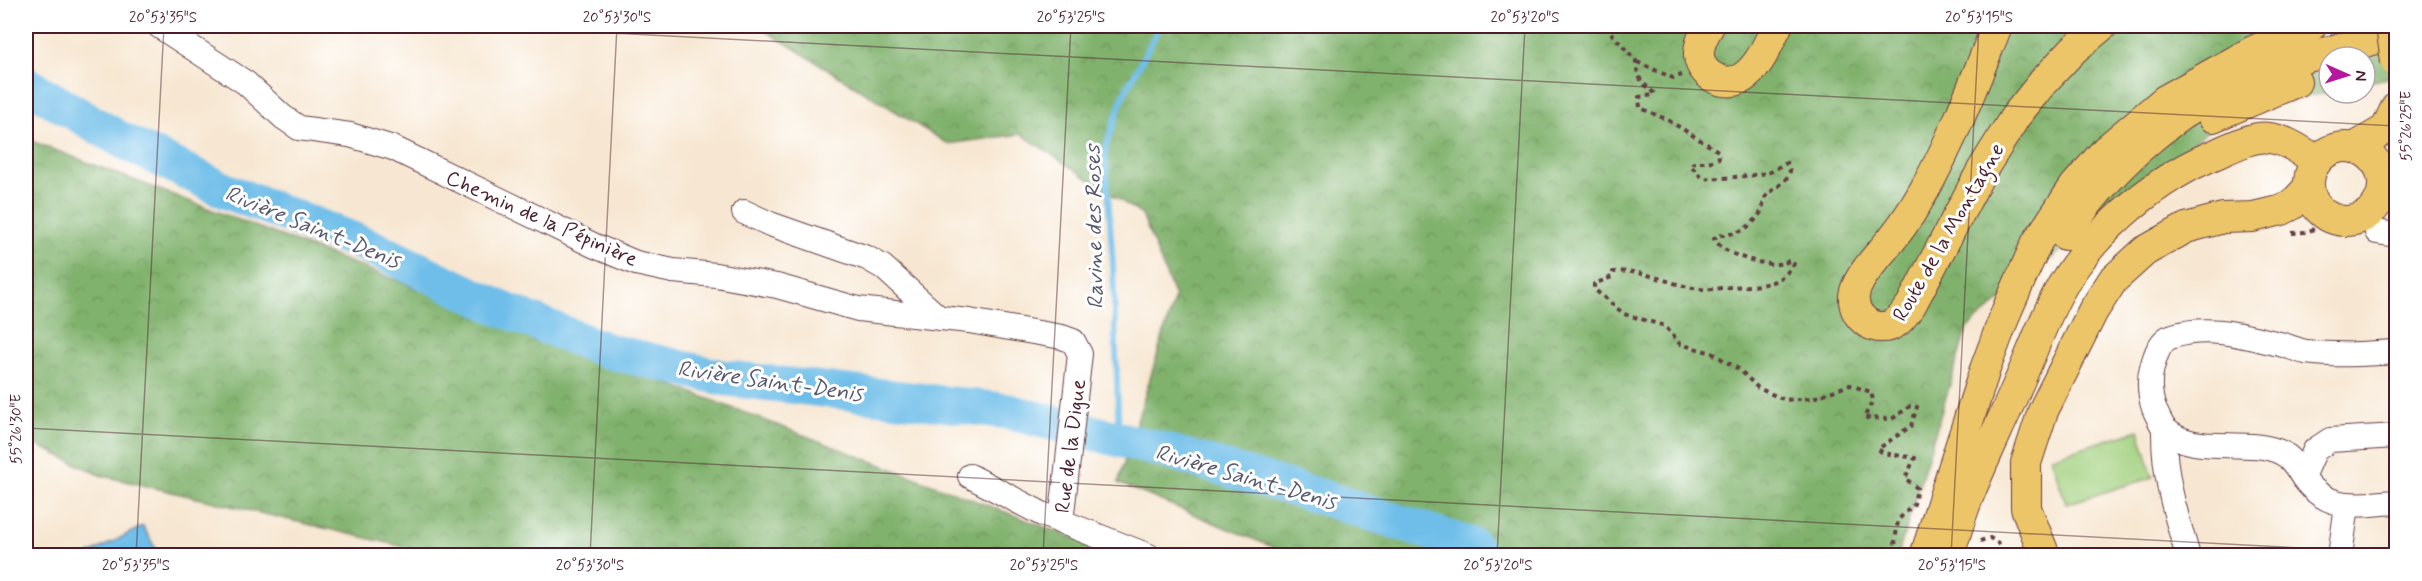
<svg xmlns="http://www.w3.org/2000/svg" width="2422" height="581" viewBox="0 0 2422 581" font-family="Mynerve,sans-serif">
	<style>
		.forest { fill: url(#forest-crowns); stroke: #66684c; stroke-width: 1.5 }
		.pitch { fill: #a2d07e; stroke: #767854; stroke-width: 1.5 }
		.water { fill: #6ebee9; stroke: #5c6e8a; stroke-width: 1.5 }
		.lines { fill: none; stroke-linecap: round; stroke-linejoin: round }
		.stream { stroke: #6ebee9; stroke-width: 6 }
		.river { stroke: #6ebee9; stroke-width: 36 }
		.minor-casing { stroke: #643d44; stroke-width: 26 }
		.major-casing { stroke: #643d44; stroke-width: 32 }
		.path { stroke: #643d44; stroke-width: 4; stroke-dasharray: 4.5 4.5; stroke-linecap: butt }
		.minor { stroke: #fff; stroke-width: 24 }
		.major { stroke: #edc569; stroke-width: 30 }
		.major-bridge-casing { stroke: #643d44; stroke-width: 32; stroke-linecap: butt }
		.major-bridge { stroke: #edc569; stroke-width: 30 }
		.ticks { fill: none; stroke: #4a1f2b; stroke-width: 1.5; stroke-opacity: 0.45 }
		.labels { text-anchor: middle; stroke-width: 6; stroke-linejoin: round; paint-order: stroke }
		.street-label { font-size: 21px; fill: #4a1f2b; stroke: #fff }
		.water-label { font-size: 22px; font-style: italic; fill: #57576e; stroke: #fff }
		.neatline { fill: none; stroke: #4a1f2b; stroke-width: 2 }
		.ticks-label { font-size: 15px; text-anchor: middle; fill: #4a1f2b }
	</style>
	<defs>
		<pattern id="forest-crowns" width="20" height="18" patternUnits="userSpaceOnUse" patternTransform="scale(1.5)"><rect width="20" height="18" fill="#81b26d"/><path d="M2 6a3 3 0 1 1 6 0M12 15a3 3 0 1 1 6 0" fill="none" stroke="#6c905a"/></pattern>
	</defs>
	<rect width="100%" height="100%" fill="#fff"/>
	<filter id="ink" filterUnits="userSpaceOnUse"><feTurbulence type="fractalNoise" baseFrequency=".0167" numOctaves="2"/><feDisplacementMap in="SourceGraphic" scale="12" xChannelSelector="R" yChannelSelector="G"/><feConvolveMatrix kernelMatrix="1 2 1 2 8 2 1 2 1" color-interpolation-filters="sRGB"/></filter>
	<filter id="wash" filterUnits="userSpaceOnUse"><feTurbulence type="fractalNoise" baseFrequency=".008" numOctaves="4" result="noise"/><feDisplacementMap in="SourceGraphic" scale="24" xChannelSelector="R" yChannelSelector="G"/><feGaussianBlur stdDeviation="1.35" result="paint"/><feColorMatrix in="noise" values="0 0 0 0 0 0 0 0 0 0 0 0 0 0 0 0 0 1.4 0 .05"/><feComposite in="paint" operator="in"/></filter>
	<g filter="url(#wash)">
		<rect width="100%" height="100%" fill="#f7e7d2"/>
		<!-- forest -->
		<g class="forest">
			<path d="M 758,26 L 2396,26 L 2396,76 L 2365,83 L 2365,57 L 2329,57 L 2329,92 L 2226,116 L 1967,328 L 1898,555 L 1294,556 L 1118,483 L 1175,297 L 1142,215 L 1021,134 L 948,144 Z"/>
			<path d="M 26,139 L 1108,551 L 1107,555 L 438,555 L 100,475 L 26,440 Z"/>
		</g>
		<!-- pitch -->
		<path class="pitch" d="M 2139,430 L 2153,477 L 2066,504 L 2051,457 Z"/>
		<!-- water -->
		<path class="water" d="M 143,526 L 159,555 L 88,555 Z"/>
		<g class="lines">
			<!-- stream -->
			<path class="stream" d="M 1119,440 L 1113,266 L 1105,149 L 1123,96 L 1160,26"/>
			<!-- river -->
			<path class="river" d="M 26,84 L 123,141 L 226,191 L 369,246 L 502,309 L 608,351 L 724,378 L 1006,411 L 1166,451 L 1318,496 L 1473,546 L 1480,556"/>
		</g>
	</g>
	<g filter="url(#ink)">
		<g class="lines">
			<defs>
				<g id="minor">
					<path d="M 159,26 L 246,83 L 283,117 L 299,128 L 350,135 L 393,148 L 595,246 L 636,263 L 673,271 L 716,275 L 777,286 L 858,309 L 969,321 L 1062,337 L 1073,341 L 1080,354 L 1061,522"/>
					<path d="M 744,212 L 770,224 L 867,258 L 883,267 L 939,318"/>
					<path d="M 2377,232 L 2396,235"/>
					<path d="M 2396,352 C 2366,354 2337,356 2306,352 C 2296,350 2286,345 2275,343 C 2242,335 2206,325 2173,336 C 2160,339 2155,356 2152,368 C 2148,381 2150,401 2156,413 C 2159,418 2161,425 2165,429 C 2193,457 2248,436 2282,453 C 2294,459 2298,471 2305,480 C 2330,513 2361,504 2396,502"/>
					<path d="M 2164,428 C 2163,474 2175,512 2188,556"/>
					<path d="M 970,476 L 1042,514 L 1149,556"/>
					<path d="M 2303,477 L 2315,450 L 2330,440 L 2396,436"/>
					<path d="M 2340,556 L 2347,505"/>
				</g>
				<g id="major">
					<path d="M 1709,26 C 1704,34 1698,46 1699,56 C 1701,77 1728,89 1745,76 C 1761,64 1768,43 1777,26"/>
					<path d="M 1997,26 C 1975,80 1954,137 1925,189 C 1916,205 1906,221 1895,235 C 1883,251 1860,273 1855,291 C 1849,311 1868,332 1889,326 C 1899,323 1905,313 1911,305 L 1981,172 L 2015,117 L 2043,82 L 2074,49 L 2102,26"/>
					<path d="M 2213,117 L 2296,82"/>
					<circle cx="2346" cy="184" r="37"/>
					<path d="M 2354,148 L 2386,129 L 2396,107"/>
					<path d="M 2065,235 C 2107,170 2175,109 2247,78 C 2295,58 2346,47 2396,34"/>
					<path d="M 1925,556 L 1985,369 L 2007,310 L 2037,242 L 2074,187 L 2106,150 L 2165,100 L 2253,51 L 2311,26"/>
					<path d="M 1949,556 C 1955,535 1961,515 1969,495 C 1983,460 2000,426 2015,391 C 2029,360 2041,326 2057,295 C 2087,238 2149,183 2209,157 C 2261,134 2267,127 2317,161"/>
					<path d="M 2045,556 L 2026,508 L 2026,463 L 2043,411 L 2093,311 L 2113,280 L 2145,251 L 2186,228 L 2223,218 L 2253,217 L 2282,210 L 2292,205 L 2309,187"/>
				</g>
			</defs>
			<!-- minor casing -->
			<use href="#minor" class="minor-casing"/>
			<!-- major casing -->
			<use href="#major" class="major-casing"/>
			<!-- path -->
			<g class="path">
				<path d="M 1605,26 L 1636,61 L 1638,75 L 1643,83 L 1654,93 L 1654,95 L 1639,97 L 1640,108 L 1668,120 L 1718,151 L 1719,158 C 1708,165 1699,159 1690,165 C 1694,169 1698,175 1704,178 C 1709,180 1764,175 1770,172 C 1777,169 1780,165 1787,163 L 1790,171 C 1784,187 1774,186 1765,198 C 1763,202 1763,208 1761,212 C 1751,229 1736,235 1718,235 L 1714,239 C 1724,254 1753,262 1770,264 C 1776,265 1783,263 1790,261 L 1794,264 C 1778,288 1757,285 1732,287 C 1721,288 1710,290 1699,289 C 1670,285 1643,268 1613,272 L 1612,277 L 1594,284 L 1594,289 L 1624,314 L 1665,326 L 1680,344 L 1712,353 L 1740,370 L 1758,388 L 1785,400 L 1813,398 L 1850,385 L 1871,392 L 1873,400 L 1864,418 L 1892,419 L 1910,406 L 1917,407 L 1911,426 L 1878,449 L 1883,453 L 1915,458 L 1905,478 L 1917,488 L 1914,504 L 1898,520 L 1895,542 L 1898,556"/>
				<path d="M 1637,62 L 1673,78 L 1682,75"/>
				<path d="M 2371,211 L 2389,196 L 2396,185"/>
				<path d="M 2292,233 L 2306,232 L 2339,220"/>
				<path d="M 1980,541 L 1990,538 L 1997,542 L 2007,556"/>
			</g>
			<!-- minor -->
			<use href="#minor" class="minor"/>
			<!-- major -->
			<use href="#major" class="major"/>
			<defs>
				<path id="major-bridge" d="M 2391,26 L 2396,62"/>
			</defs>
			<!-- major-bridge casing -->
			<use href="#major-bridge" class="major-bridge-casing"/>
			<!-- major-bridge -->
			<use href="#major-bridge" class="major-bridge"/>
		</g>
	</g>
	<!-- ticks -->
	<path class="ticks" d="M 477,26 L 2396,126M 26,428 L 2396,553M 136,556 L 164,26M 590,556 L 617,26M 1043,556 L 1071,26M 1497,556 L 1525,26M 1951,556 L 1979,26"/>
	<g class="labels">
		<!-- street labels -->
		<g class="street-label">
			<text transform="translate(542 218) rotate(24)" y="7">Chemin de la Pépinière</text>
			<text transform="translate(1948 232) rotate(-60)" y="7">Route de la Montagne</text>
			<text transform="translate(1070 446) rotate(-83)" y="7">Rue de la Digue</text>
		</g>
		<!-- water labels -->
		<g class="water-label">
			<text transform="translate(313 226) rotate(22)" y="8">Rivière Saint-Denis</text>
			<text transform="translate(1093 227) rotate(-91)" y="8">Ravine des Roses</text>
			<text transform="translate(770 380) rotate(8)" y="8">Rivière Saint-Denis</text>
			<text transform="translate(1246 476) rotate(16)" y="8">Rivière Saint-Denis</text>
		</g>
	</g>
	<!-- margin -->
	<rect width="2422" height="581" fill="none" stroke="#fff" stroke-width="66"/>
	<!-- north arrow -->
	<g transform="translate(2347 75) rotate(93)"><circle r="28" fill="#ffffff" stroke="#b7a5aa" stroke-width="1.5"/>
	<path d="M0-4.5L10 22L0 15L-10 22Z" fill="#b5179e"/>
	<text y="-9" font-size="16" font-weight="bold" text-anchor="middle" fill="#4a1f2b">N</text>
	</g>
	<rect x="33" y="33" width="2356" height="515" class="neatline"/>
	<g class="ticks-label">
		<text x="163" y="22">20°53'35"S</text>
		<text x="617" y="22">20°53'30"S</text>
		<text x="1071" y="22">20°53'25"S</text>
		<text x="1525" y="22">20°53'20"S</text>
		<text x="1979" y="22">20°53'15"S</text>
		<text transform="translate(2406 126) rotate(-90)" y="5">55°26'25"E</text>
		<text transform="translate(16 429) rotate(-90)" y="5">55°26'30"E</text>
		<text x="136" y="570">20°53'35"S</text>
		<text x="590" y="570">20°53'30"S</text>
		<text x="1044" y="570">20°53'25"S</text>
		<text x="1498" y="570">20°53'20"S</text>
		<text x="1952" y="570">20°53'15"S</text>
	</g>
</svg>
